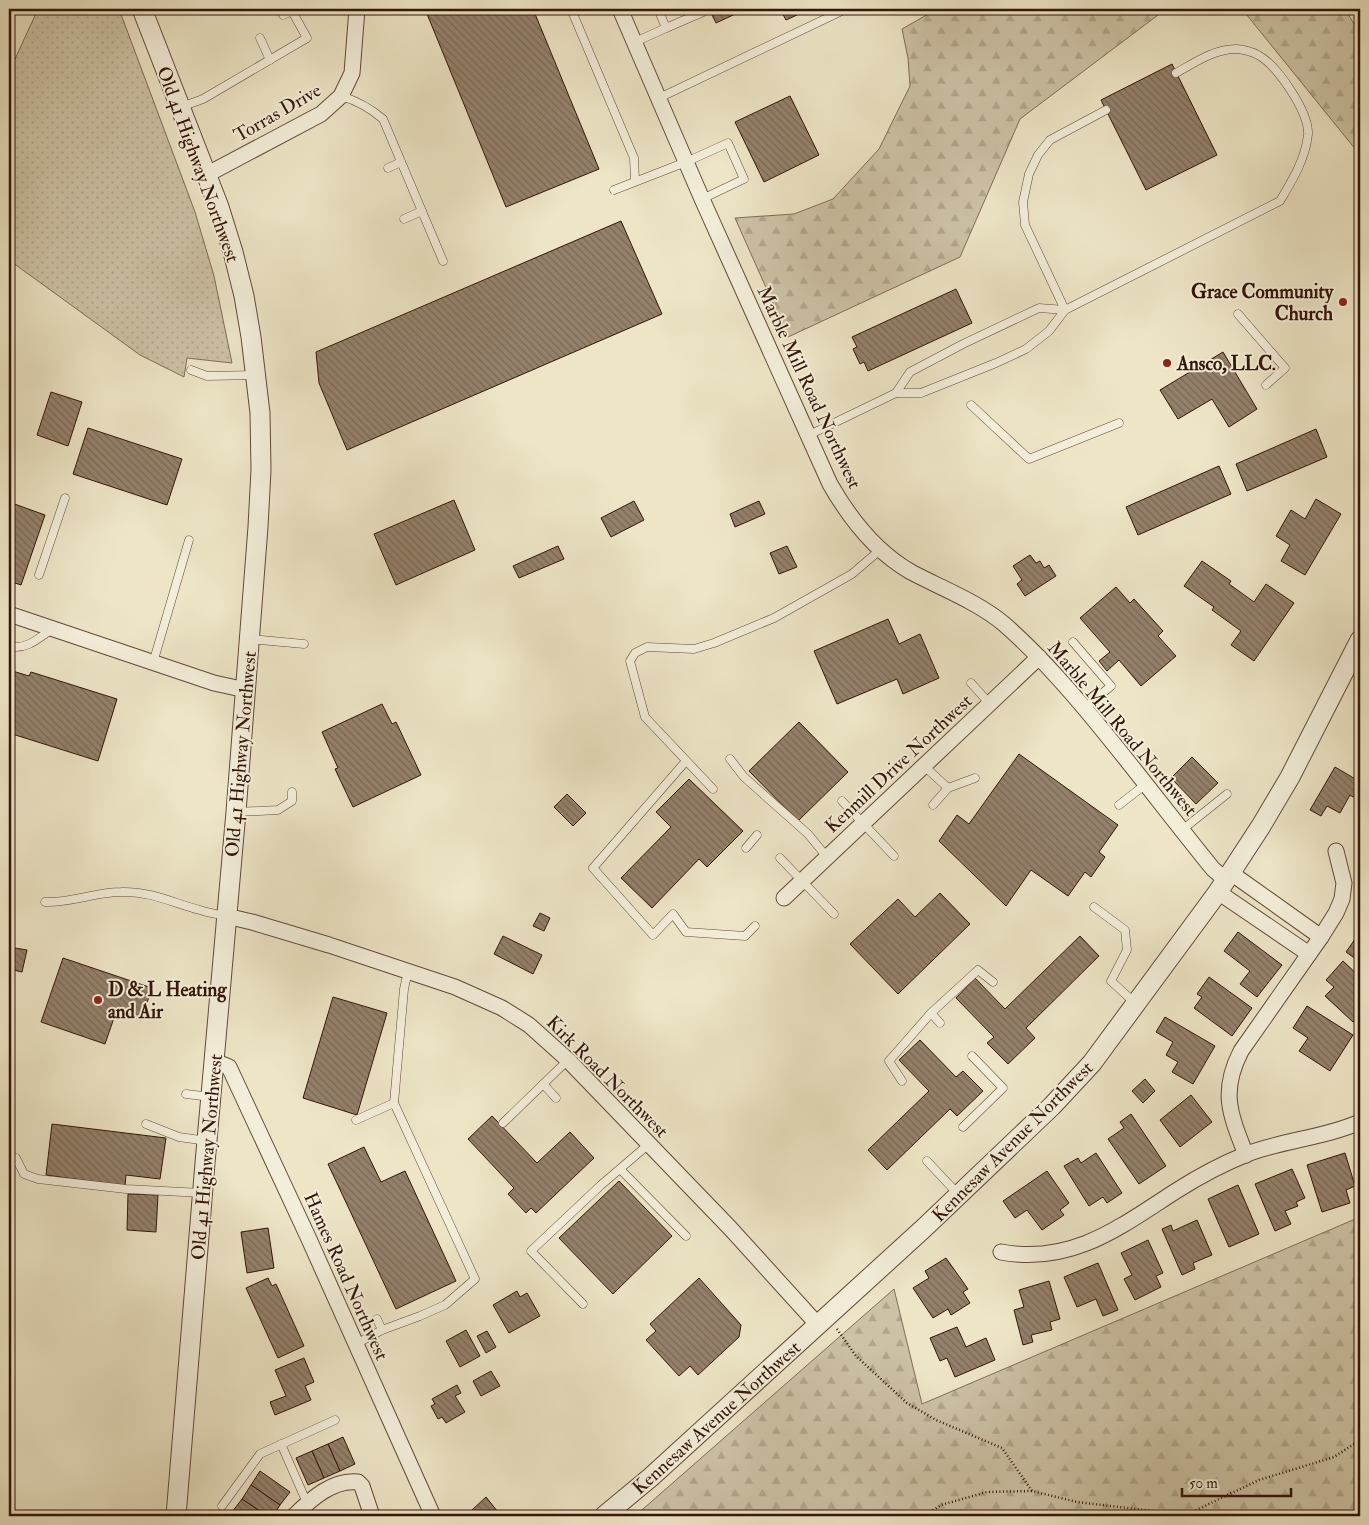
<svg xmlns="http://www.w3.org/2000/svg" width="1369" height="1525" viewBox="0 0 1369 1525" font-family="'IM FELL Double Pica',serif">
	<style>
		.grass { fill: url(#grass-dots); stroke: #806c57 }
		.forest { fill: url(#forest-firs); stroke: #806c57 }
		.building { fill: url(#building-back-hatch); stroke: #331508 }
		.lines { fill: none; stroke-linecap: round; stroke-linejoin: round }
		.service-casing { stroke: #624938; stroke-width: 9 }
		.minor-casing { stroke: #624938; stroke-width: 17 }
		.tertiary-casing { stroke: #624938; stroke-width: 21 }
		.path { stroke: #331508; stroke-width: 2.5; stroke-dasharray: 1 2.5; stroke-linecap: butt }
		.service { stroke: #f3eeda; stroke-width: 8 }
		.minor { stroke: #f3eeda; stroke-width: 15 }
		.tertiary { stroke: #f3eeda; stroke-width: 19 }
		.rail-casing { stroke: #331508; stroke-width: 5.5 }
		.rail { stroke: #f3eeda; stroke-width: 4; stroke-dasharray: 11; stroke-linecap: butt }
		.poi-dot { fill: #8f2418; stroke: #f3eeda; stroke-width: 2 }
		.labels { text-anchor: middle; stroke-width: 4; stroke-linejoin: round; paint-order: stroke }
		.street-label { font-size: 19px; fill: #331508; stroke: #f3eeda }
		.poi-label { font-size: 19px; font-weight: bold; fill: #331508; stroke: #f3eeda; text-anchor: start }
	</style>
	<defs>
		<pattern id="grass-dots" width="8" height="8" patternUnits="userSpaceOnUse" patternTransform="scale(1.25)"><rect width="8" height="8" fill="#cdc2a6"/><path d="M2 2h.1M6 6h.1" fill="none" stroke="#b0a68d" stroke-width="1.8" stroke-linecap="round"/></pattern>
		<pattern id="forest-firs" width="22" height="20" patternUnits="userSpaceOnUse" patternTransform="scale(1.25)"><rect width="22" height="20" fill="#cdc2a6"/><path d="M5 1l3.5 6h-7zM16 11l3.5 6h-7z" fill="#b0a68d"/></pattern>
		<pattern id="building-back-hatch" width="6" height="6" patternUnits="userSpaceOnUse" patternTransform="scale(1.25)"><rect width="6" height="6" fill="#94816b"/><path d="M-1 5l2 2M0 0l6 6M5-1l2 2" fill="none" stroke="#796856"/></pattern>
	</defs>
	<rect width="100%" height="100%" fill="#ede5c6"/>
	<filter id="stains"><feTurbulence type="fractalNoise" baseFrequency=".004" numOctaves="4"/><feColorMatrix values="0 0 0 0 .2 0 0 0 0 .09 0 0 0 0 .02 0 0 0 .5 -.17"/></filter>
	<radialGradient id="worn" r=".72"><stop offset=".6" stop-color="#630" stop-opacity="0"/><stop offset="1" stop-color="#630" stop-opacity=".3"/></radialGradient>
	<!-- grass -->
	<path class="grass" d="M 38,9 L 119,9 L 195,212 L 214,276 L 232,363 L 187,358 L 184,377 L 140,355 L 9,260 L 9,72 Z"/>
	<!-- forest -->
	<g class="forest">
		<path d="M 937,9 L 1166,9 L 1020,119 L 960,257 L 788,337 L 735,218 L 794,214 L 833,199 L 879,149 L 910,86 L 908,58 L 902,29 Z"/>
		<path d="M 1242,9 L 1345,9 L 1360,34 L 1360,155 Z"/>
		<path d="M 1360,1217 L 1360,1516 L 635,1516 L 894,1289 L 922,1404 Z"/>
	</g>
	<!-- building -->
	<g class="building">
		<path d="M 425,9 L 533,9 L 599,169 L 506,207 Z"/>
		<path d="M 709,9 L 746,9 L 716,23 Z"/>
		<path d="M 780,9 L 810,9 L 786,20 Z"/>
		<path d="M 1172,64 L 1217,155 L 1146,190 L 1101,100 Z"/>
		<path d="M 790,96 L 819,155 L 764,182 L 735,122 Z"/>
		<path d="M 621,221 L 662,314 L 347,450 L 319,383 L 316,352 Z"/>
		<path d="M 956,289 L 972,323 L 868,371 L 864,362 L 860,364 L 853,349 L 857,347 L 852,337 Z"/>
		<path d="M 1223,352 L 1257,409 L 1229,427 L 1212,399 L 1178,419 L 1160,390 Z"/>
		<path d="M 51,392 L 82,402 L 68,446 L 37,435 Z"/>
		<path d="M 88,428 L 182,459 L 167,505 L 73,474 Z"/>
		<path d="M 1316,429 L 1327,457 L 1247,491 L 1236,464 Z"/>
		<path d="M 1219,466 L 1231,494 L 1138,535 L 1126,507 Z"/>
		<path d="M 1316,499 L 1341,514 L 1305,575 L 1281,561 L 1290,545 L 1276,536 L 1291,510 L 1305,519 Z"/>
		<path d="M 454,500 L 475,550 L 396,585 L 374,534 Z"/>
		<path d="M 634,501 L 644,520 L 611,537 L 601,518 Z"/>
		<path d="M 759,501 L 765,514 L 735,527 L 730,514 Z"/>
		<path d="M 9,502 L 45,515 L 21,585 L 9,581 Z"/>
		<path d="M 558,546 L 564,559 L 519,578 L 513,566 Z"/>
		<path d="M 787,546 L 797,567 L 779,574 L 770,553 Z"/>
		<path d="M 1030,555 L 1036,563 L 1040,561 L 1044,568 L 1049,565 L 1056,576 L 1025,596 L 1017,584 L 1022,580 L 1013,566 Z"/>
		<path d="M 1202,561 L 1231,581 L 1229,584 L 1254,602 L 1266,584 L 1294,603 L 1254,661 L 1231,645 L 1241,631 L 1212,610 L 1214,607 L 1184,586 Z"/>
		<path d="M 1116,587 L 1130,603 L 1134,599 L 1163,631 L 1158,636 L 1176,656 L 1141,686 L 1119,660 L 1107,671 L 1099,661 L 1110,652 L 1080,618 Z"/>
		<path d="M 888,619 L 899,644 L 920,634 L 939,678 L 903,694 L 897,679 L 837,704 L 814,651 Z"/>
		<path d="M 9,670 L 29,676 L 31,672 L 117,699 L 98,761 L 9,733 Z"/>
		<path d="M 382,704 L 392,724 L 396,722 L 421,775 L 353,807 L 335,769 L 338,768 L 322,732 Z"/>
		<path d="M 799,722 L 848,772 L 798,821 L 749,771 Z"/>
		<path d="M 1019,754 L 1118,825 L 1099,852 L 1105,857 L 1091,877 L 1085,872 L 1068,896 L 1031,870 L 1006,906 L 939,841 L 957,815 L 969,824 Z"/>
		<path d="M 1192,757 L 1218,783 L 1196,804 L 1171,778 Z"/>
		<path d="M 1335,767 L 1357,780 L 1360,774 L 1360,785 L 1353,797 L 1350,795 L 1340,813 L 1327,806 L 1321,816 L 1310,810 Z"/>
		<path d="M 689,779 L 743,831 L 707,867 L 699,859 L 652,908 L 621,878 L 671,827 L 656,812 Z"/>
		<path d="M 567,794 L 586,813 L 573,826 L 554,807 Z"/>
		<path d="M 940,893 L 970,924 L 898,994 L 850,944 L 898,899 L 915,917 Z"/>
		<path d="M 540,913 L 550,918 L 544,931 L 533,926 Z"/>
		<path d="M 1238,932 L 1282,965 L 1257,997 L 1240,984 L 1250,971 L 1224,951 Z"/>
		<path d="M 1360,932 L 1360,962 L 1346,952 Z"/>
		<path d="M 503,936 L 542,955 L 533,974 L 494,954 Z"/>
		<path d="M 1080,936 L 1099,956 L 1026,1028 L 1035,1038 L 1008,1064 L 987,1043 L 994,1037 L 956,998 L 975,978 L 1005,1009 Z"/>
		<path d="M 9,947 L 27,950 L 22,972 L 9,969 Z"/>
		<path d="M 63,958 L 152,988 L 141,1020 L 116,1012 L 105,1044 L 41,1022 Z"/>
		<path d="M 1343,961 L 1360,977 L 1360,999 L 1358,1002 L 1360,1004 L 1360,1013 L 1353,1022 L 1325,996 L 1334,987 L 1326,980 Z"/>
		<path d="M 1209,977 L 1252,1008 L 1232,1036 L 1194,1008 L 1202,997 L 1197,994 Z"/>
		<path d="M 333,997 L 387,1013 L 357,1115 L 303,1098 Z"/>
		<path d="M 1307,1006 L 1353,1035 L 1330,1071 L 1299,1051 L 1308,1038 L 1293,1028 Z"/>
		<path d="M 1165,1017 L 1215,1046 L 1193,1084 L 1172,1072 L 1178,1062 L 1166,1055 L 1173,1042 L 1156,1032 Z"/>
		<path d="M 920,1040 L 956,1077 L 963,1071 L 983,1091 L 957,1116 L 950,1109 L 887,1170 L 868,1150 L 929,1091 L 899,1060 Z"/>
		<path d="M 1145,1079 L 1155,1091 L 1143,1103 L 1132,1091 Z"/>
		<path d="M 1191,1095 L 1212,1122 L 1180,1147 L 1160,1120 Z"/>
		<path d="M 1131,1114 L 1166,1166 L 1139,1184 L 1108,1139 L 1124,1128 L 1120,1122 Z"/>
		<path d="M 492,1116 L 537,1163 L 570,1132 L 594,1158 L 536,1213 L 531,1208 L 526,1213 L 508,1194 L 514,1188 L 468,1139 Z"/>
		<path d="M 52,1124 L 166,1138 L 160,1179 L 126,1175 L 125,1186 L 46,1175 Z"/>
		<path d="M 364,1147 L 381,1182 L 405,1171 L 456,1281 L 396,1309 L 328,1164 Z"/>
		<path d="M 1096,1153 L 1122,1193 L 1107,1203 L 1103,1197 L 1089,1206 L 1064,1166 L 1078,1158 L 1081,1163 Z"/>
		<path d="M 1345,1153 L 1355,1186 L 1346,1190 L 1350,1203 L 1322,1212 L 1307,1165 Z"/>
		<path d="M 1292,1169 L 1305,1198 L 1296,1202 L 1298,1206 L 1285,1211 L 1291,1224 L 1275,1231 L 1255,1184 Z"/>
		<path d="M 1047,1171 L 1069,1203 L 1060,1210 L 1064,1215 L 1042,1230 L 1027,1210 L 1015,1218 L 1003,1201 Z"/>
		<path d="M 619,1181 L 672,1236 L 613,1294 L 559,1238 Z"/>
		<path d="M 1238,1185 L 1259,1234 L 1229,1247 L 1208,1199 Z"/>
		<path d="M 128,1194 L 158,1195 L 156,1232 L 127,1230 Z"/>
		<path d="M 1197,1220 L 1212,1255 L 1193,1263 L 1195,1269 L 1182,1275 L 1162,1229 L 1171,1225 L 1173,1231 Z"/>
		<path d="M 268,1228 L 274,1268 L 247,1273 L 241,1232 Z"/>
		<path d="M 1148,1240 L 1163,1273 L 1156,1276 L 1161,1287 L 1135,1300 L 1124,1279 L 1132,1275 L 1121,1253 Z"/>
		<path d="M 946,1258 L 968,1289 L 963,1292 L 970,1303 L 951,1315 L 948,1309 L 933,1318 L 913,1288 L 929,1278 L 925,1271 Z"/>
		<path d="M 1098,1263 L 1118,1310 L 1103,1316 L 1096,1299 L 1077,1307 L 1064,1277 Z"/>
		<path d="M 268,1278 L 272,1286 L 276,1284 L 304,1346 L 278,1358 L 246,1288 Z"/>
		<path d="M 699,1278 L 741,1325 L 739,1337 L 698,1375 L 690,1366 L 679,1376 L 646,1340 L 656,1331 L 650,1324 Z"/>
		<path d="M 1049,1281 L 1060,1319 L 1050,1322 L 1052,1330 L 1031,1335 L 1033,1342 L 1023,1345 L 1014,1310 L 1024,1307 L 1019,1290 Z"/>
		<path d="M 517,1291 L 520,1297 L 527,1293 L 540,1316 L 509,1333 L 493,1305 Z"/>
		<path d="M 957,1327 L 966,1347 L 986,1338 L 995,1360 L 955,1377 L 947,1358 L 940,1361 L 930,1338 Z"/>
		<path d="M 466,1330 L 480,1356 L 460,1367 L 446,1341 Z"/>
		<path d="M 487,1331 L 496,1347 L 486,1353 L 477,1336 Z"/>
		<path d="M 304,1358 L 314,1382 L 305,1386 L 311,1400 L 275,1415 L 270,1402 L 286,1396 L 275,1370 Z"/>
		<path d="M 491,1371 L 500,1386 L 481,1396 L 473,1381 Z"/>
		<path d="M 457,1385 L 461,1393 L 455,1396 L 465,1412 L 446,1423 L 442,1417 L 438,1419 L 431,1406 L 435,1404 L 432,1399 Z"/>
		<path d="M 343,1437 L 355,1464 L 340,1471 L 328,1444 Z"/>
		<path d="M 328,1444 L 340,1471 L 324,1478 L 312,1451 Z"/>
		<path d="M 312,1451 L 324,1478 L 308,1485 L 296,1458 Z"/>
		<path d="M 260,1471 L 290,1492 L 280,1505 L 251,1485 Z"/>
		<path d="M 251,1485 L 280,1505 L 273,1516 L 267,1516 L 242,1499 Z"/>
		<path d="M 486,1497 L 498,1512 L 493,1516 L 471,1516 L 474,1514 L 471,1511 Z"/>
		<path d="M 242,1499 L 267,1516 L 238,1516 L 232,1512 Z"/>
	</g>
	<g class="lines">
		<defs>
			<g id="service">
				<path d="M 571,9 L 634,158 L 635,180"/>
				<path d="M 666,28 L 703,12"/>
				<path d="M 260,38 L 270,60"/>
				<path d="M 635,42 L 666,28 L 658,9"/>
				<path d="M 341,96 C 358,101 370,108 383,119 L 443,261"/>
				<path d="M 659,98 L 846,9"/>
				<path d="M 181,107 L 203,99 L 307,38 L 292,11 L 283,15"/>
				<path d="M 1106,110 L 1050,140 L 1038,155 L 1029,174 L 1023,202 L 1025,225 L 1065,310 L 1280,201 C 1292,181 1306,158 1308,134 C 1309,112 1277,65 1258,55 C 1253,52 1242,49 1236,49 C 1214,49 1194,63 1176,73"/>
				<path d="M 388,168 L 401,162"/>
				<path d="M 614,190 L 686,162 L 728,143 L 744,179 L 702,199"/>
				<path d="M 404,219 L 422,211"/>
				<path d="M 1238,314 L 1285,368 L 1266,385"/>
				<path d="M 191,370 L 207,376 L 255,375"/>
				<path d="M 896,393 L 910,372 L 963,344 L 1039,308 L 1065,310"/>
				<path d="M 971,405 L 1029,459 L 1119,423"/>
				<path d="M 809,435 L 896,393 L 921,393 L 996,363 L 1026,349 L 1049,331 L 1065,310"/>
				<path d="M 39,575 L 65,498"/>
				<path d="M 250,639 L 304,644"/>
				<path d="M 1073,642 L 1111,686 L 1085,708"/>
				<path d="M 9,646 C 25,651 39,638 52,629"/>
				<path d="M 153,663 L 189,540"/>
				<path d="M 971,683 L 990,704"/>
				<path d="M 730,759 L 744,777 L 808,834 L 827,857"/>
				<path d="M 686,761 L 593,868 L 653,935 L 673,914 L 686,932 L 745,936 L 755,926"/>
				<path d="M 924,766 L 948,788"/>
				<path d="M 713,789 L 645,717 L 630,661 L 635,653 L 647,647 L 694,649 L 714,643 L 774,618 L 852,574 L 880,550"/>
				<path d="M 842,801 L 894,856"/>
				<path d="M 933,805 L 948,788 L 975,778"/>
				<path d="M 1119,805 L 1146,784"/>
				<path d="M 236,812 L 278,810 L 292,801 L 292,792"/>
				<path d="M 1182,830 L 1227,794"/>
				<path d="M 746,848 L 757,835"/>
				<path d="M 780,858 L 834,914"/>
				<path d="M 45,902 C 71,903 95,892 121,892 C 150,891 173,903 200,910 C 208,913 217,914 226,916"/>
				<path d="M 1094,907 L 1125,930 L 1127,950 L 1111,981 L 1136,1004"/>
				<path d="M 940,1023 L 931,1013 L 978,970 L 993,982"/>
				<path d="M 902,1081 L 889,1061 L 931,1013"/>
				<path d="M 543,1084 L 556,1098"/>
				<path d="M 186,1094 L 211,1097"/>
				<path d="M 356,1120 L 394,1103 L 404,989 L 408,971"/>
				<path d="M 503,1123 L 568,1060"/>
				<path d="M 146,1124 L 179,1137 L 207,1141"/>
				<path d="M 963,1127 L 1003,1088 L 972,1056"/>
				<path d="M 16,1158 L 24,1174 L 38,1179 L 126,1189 L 202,1193"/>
				<path d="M 927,1161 L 958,1194"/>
				<path d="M 620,1169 L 686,1236"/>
				<path d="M 583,1304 L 531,1251 L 601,1185 L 649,1144"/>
				<path d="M 377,1319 L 382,1330"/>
				<path d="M 356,1344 L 382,1330 L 420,1316 L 445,1305 L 475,1279 L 394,1103"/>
				<path d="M 281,1444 L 307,1503"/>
				<path d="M 222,1506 L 260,1454 L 335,1420"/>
			</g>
			<g id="minor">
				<path d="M 620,9 L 702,199 L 830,484 C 850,519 876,552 911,572 C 941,588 978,602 1004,624 C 1043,658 1077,698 1109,738 C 1144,781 1178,826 1213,869 L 1226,880"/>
				<path d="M 206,175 L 321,114 L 341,96 L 352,73 L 357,9"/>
				<path d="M 9,614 L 214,683 L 246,690"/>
				<path d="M 1231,873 L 1321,937"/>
				<path d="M 1218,892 L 1309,954"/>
				<path d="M 784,898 L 1039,657"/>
				<path d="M 226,916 L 252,922 L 329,945 L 455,987 L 502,1008 L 529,1025 L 568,1060 L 730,1228 L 818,1325"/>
				<path d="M 214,1061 L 229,1067 L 308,1237 L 433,1516"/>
				<path d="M 1246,1155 C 1230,1114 1220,1092 1241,1051 L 1321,937 L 1336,913 L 1342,899 L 1344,883 L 1336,851"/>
				<path d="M 1001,1252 C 1072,1265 1120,1227 1176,1191 C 1198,1177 1222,1164 1247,1154 C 1283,1140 1324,1138 1360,1122"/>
				<path d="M 294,1516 C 311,1499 333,1479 358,1482 L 362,1486 L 372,1516"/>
			</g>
			<g id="tertiary">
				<path d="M 142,9 L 219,207 L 233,252 L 244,296 L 251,337 L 260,413 L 261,470 L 258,527 L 236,812 L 205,1163 L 176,1516"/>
				<path d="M 604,1516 L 651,1477 L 924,1228 L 1052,1106 L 1092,1063 L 1218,892 L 1261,826 L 1290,777 L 1360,640"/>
			</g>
		</defs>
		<!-- service casing -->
		<use href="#service" class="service-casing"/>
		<!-- minor casing -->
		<use href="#minor" class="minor-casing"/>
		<!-- tertiary casing -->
		<use href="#tertiary" class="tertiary-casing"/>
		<!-- path -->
		<g class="path">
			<path d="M 1357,685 L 1360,679"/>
			<path d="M 837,1329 L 856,1356 L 907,1403 L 936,1420 L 1002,1448 L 1032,1491"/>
			<path d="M 924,1516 L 941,1505 L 987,1492 L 1032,1491 L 1077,1502 L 1186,1515 L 1259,1480 L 1334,1457 L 1360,1440"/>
		</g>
		<!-- service -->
		<use href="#service" class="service"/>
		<!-- minor -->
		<use href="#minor" class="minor"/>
		<!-- tertiary -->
		<use href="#tertiary" class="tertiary"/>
		<defs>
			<path id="rail" d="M 9,13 L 11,9"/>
		</defs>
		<!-- rail casing -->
		<use href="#rail" class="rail-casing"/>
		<!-- rail -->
		<use href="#rail" class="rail"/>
	</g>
	<!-- markers -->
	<g class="poi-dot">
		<circle cx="1343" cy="302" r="5"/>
		<circle cx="1167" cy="363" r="5"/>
		<circle cx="98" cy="1000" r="5"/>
	</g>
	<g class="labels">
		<!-- street labels -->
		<g class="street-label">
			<text transform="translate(277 112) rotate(-30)" y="7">Torras Drive</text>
			<text transform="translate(199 164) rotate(70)" y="7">Old 41 Highway Northwest</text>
			<text transform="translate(810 387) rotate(65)" y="7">Marble Mill Road Northwest</text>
			<text transform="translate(1123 728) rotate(50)" y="7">Marble Mill Road Northwest</text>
			<text transform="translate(240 754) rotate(-85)" y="7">Old 41 Highway Northwest</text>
			<text transform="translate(898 763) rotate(-43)" y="7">Kenmill Drive Northwest</text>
			<text transform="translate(608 1076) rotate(45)" y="7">Kirk Road Northwest</text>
			<text transform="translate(1012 1141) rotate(-45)" y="7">Kennesaw Avenue Northwest</text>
			<text transform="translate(206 1157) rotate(-85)" y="7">Old 41 Highway Northwest</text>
			<text transform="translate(347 1276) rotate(66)" y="7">Hames Road Northwest</text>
			<text transform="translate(716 1417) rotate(-42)" y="7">Kennesaw Avenue Northwest</text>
		</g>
		<!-- poi labels -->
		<g class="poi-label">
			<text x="1333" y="298" text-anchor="end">Grace Community<tspan x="1333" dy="22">Church</tspan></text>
			<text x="1177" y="370">Ansco, LLC.</text>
			<text x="108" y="996">D &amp; L Heating<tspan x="108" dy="22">and Air</tspan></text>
		</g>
	</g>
	<!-- margin -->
	<rect width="1369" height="1525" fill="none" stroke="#ede5c6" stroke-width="30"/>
	<rect x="10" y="10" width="1349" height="1505" fill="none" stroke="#331508" stroke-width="2.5"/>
	<rect x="15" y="15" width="1339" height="1495" fill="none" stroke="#331508"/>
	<!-- scale -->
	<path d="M1182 1488v8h109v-8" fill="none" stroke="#331508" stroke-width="2.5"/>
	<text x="1189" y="1488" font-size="15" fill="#331508" stroke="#f3eeda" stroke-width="4" paint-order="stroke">50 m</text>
	<rect width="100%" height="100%" filter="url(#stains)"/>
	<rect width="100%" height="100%" fill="url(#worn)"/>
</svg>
